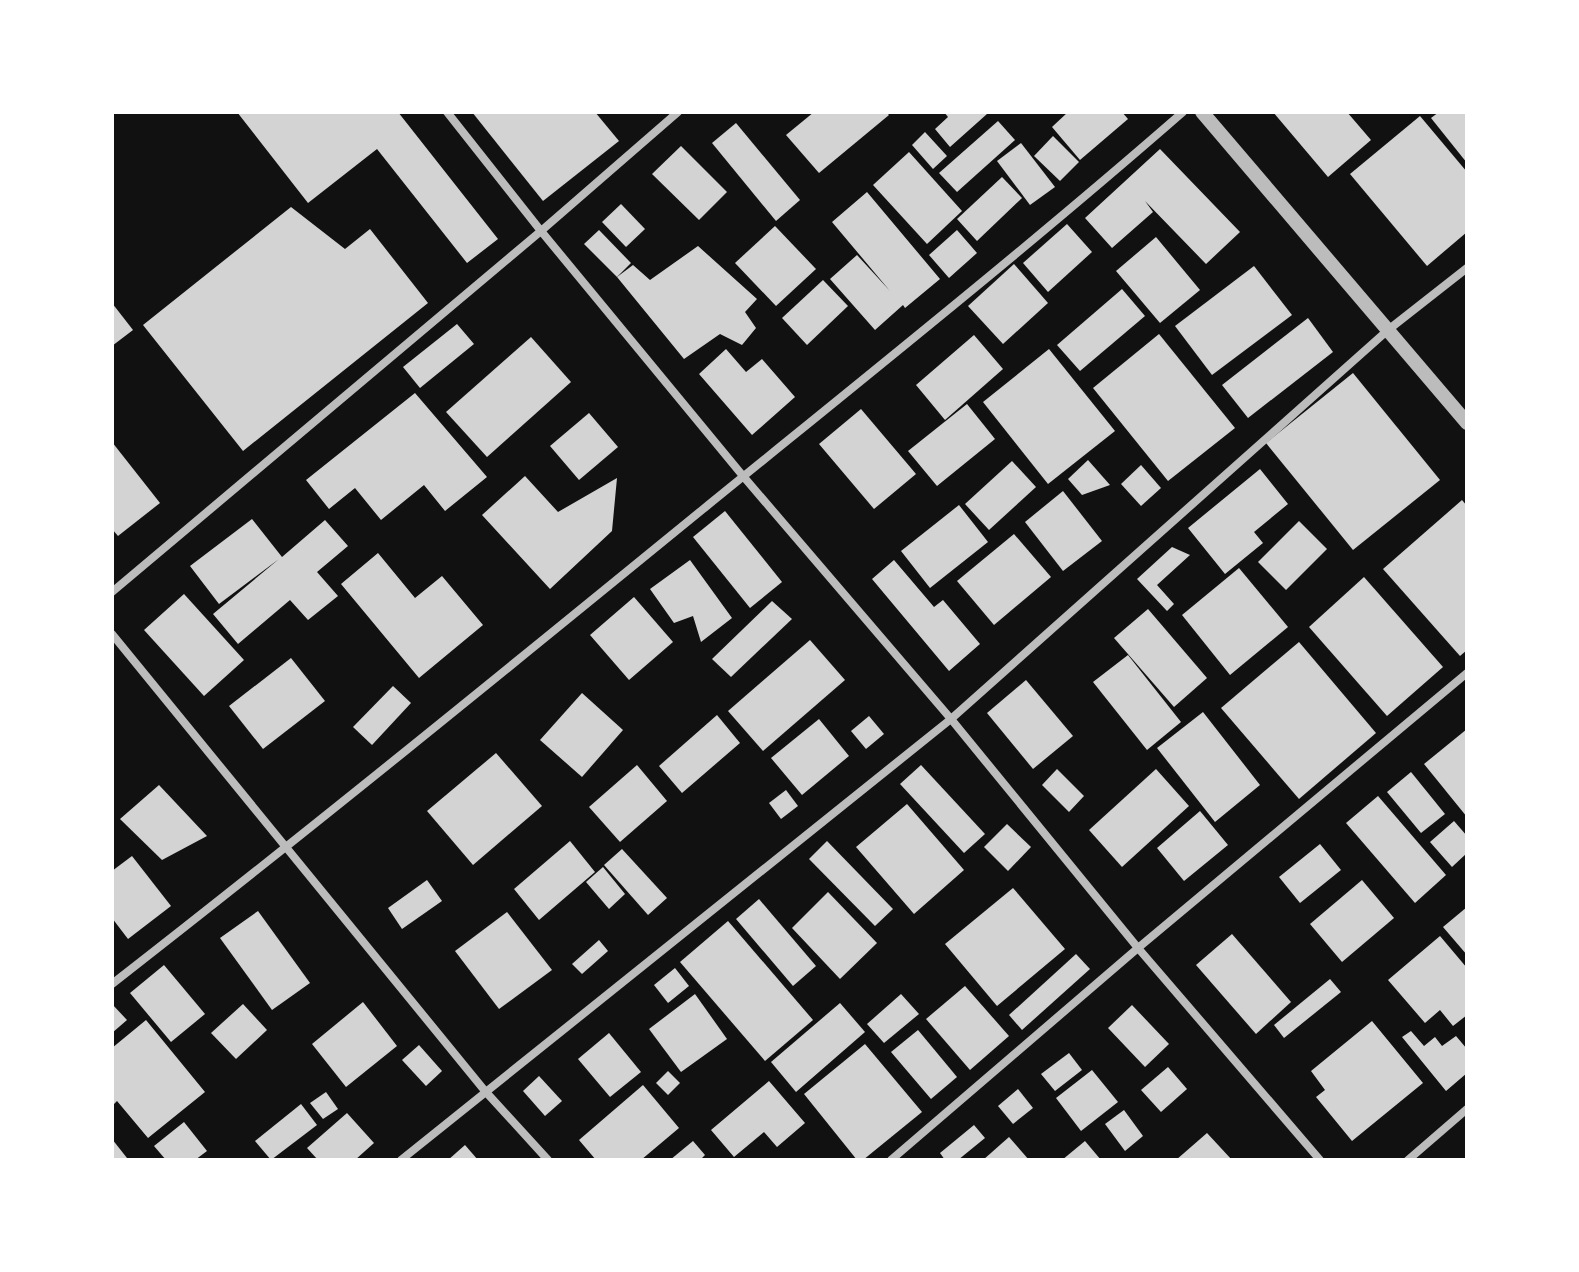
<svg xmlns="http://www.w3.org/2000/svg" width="1579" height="1272" viewBox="0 0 1579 1272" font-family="'Zilla Slab',serif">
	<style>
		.building { fill: #d3d3d3 }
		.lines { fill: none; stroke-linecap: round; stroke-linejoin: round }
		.minor { stroke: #bcbcbc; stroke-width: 8 }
		.tertiary { stroke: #bcbcbc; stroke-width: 14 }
	</style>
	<rect width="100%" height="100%" fill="#111"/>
	<!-- building -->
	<g class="building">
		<path d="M 237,112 L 398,112 L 498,239 L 467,263 L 377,149 L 308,203 Z"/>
		<path d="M 472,112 L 595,112 L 619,141 L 543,201 Z"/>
		<path d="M 814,112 L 886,112 L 889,115 L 819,173 L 786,135 Z"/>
		<path d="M 944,112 L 985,112 L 987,114 L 950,147 L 935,129 L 948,117 Z"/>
		<path d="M 1068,112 L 1122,112 L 1128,119 L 1080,160 L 1052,127 Z"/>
		<path d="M 1273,112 L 1347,112 L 1371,140 L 1328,177 Z"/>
		<path d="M 1439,112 L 1467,112 L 1467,163 L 1431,118 Z"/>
		<path d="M 1420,116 L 1467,172 L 1467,232 L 1427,266 L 1350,174 Z"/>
		<path d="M 998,121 L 1015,140 L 957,192 L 939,173 Z"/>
		<path d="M 736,123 L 800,200 L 776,221 L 712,143 Z"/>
		<path d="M 925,132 L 947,156 L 933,169 L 912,145 Z"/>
		<path d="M 1053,136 L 1079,162 L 1060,181 L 1034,156 Z"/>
		<path d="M 1021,143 L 1055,187 L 1030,205 L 997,161 Z"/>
		<path d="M 681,146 L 727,192 L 699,220 L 652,174 Z"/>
		<path d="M 1160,149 L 1240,232 L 1206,264 L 1145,201 L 1153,212 L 1112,248 L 1085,218 Z"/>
		<path d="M 909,152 L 962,211 L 927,244 L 873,185 Z"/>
		<path d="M 1002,177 L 1022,198 L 977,241 L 957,219 Z"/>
		<path d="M 867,192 L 940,279 L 905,308 L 903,305 L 875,330 L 830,279 L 857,255 L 890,291 L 832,222 Z"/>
		<path d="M 621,204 L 645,229 L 626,247 L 602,222 Z"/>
		<path d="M 291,207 L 345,249 L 370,229 L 428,303 L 243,451 L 143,325 Z"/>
		<path d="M 1067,224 L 1092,252 L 1048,292 L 1023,263 Z"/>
		<path d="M 775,226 L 816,269 L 776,306 L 735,263 Z"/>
		<path d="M 599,230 L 631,263 L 617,277 L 584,244 Z"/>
		<path d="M 957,230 L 977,253 L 949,278 L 929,255 Z"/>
		<path d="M 1156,237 L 1200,290 L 1160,323 L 1116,271 Z"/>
		<path d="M 698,246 L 757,299 L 745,312 L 756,328 L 742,345 L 720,334 L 684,359 L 617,277 L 633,265 L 650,280 Z"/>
		<path d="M 1014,264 L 1048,303 L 1003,344 L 968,306 Z"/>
		<path d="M 1254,266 L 1292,315 L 1212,375 L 1175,326 Z"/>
		<path d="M 823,280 L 848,306 L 807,345 L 782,318 Z"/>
		<path d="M 1122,289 L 1145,316 L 1080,371 L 1057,345 Z"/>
		<path d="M 112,303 L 133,330 L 112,346 Z"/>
		<path d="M 1308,318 L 1333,352 L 1248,418 L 1222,385 Z"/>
		<path d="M 457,324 L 474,344 L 420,388 L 403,367 Z"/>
		<path d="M 1159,334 L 1235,428 L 1168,481 L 1093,388 Z"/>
		<path d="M 974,335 L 1003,369 L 945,420 L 916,385 Z"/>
		<path d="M 531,337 L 571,382 L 487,457 L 446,412 Z"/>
		<path d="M 726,349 L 746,372 L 762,359 L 795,397 L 752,435 L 699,374 Z"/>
		<path d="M 1049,349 L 1115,431 L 1048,484 L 983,402 Z"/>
		<path d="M 1353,373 L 1440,480 L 1353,550 L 1266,443 Z"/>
		<path d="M 415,393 L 487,477 L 445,511 L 424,485 L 381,520 L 355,488 L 329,509 L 306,480 Z"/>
		<path d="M 967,404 L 995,439 L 937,486 L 908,451 Z"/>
		<path d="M 861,409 L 916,474 L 874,509 L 819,444 Z"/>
		<path d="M 589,413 L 618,447 L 579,480 L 550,446 Z"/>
		<path d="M 112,442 L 160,503 L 118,536 L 112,529 Z"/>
		<path d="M 1088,460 L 1110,485 L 1082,495 L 1068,479 Z"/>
		<path d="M 1012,461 L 1036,487 L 989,530 L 965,504 Z"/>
		<path d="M 1141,465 L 1161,488 L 1141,506 L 1121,484 Z"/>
		<path d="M 1260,469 L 1288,504 L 1254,532 L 1263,543 L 1225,574 L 1188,528 Z"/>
		<path d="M 525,476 L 558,512 L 617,478 L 612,531 L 550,589 L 482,515 Z"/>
		<path d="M 1063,491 L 1102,541 L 1063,571 L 1025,522 Z"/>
		<path d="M 1462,500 L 1467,506 L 1467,650 L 1460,656 L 1383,569 Z"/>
		<path d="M 959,505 L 988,542 L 930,588 L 901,551 Z"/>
		<path d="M 725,511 L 782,582 L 750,608 L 693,537 Z"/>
		<path d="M 252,519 L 282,557 L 325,520 L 348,546 L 317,572 L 338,596 L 308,620 L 290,600 L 238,644 L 213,614 L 279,559 L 219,604 L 190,566 Z"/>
		<path d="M 1299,521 L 1327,549 L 1286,590 L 1258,562 Z"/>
		<path d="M 1014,534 L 1051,577 L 994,625 L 957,581 Z"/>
		<path d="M 1172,547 L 1190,555 L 1157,585 L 1174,604 L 1167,611 L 1137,579 Z"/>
		<path d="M 378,553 L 415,598 L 442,576 L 483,625 L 419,678 L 341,584 Z"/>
		<path d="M 690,560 L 732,618 L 701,642 L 693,616 L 674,623 L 650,589 Z"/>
		<path d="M 894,560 L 934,607 L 943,600 L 980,644 L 949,671 L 872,579 Z"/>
		<path d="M 1239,568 L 1288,627 L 1230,675 L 1182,615 Z"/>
		<path d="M 1364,577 L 1443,667 L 1387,716 L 1309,627 Z"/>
		<path d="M 184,594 L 244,660 L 204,696 L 144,630 Z"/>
		<path d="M 634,597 L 673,642 L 629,680 L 590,635 Z"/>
		<path d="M 772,601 L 792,619 L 731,677 L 712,659 Z"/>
		<path d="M 1148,609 L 1207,678 L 1174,707 L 1114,638 Z"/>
		<path d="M 810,640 L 845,680 L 763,751 L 728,711 Z"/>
		<path d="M 1299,642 L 1376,733 L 1299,799 L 1221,708 Z"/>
		<path d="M 1128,655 L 1181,722 L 1147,750 L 1093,682 Z"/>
		<path d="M 291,658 L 325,701 L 263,749 L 229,706 Z"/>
		<path d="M 1026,680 L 1073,736 L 1033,769 L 987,713 Z"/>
		<path d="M 393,686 L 411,703 L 372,745 L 353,727 Z"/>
		<path d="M 582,693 L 623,730 L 582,777 L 540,740 Z"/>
		<path d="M 1203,712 L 1260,785 L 1215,822 L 1157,748 Z"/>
		<path d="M 717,715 L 740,743 L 682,793 L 659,766 Z"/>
		<path d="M 869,716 L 884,734 L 866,749 L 851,731 Z"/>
		<path d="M 819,719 L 849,756 L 802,795 L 771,758 Z"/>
		<path d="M 1467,729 L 1467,817 L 1424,764 Z"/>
		<path d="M 496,753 L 542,806 L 473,865 L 427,811 Z"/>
		<path d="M 637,765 L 667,801 L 620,842 L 589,807 Z"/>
		<path d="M 921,765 L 985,834 L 964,853 L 900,784 Z"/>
		<path d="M 1057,769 L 1084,796 L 1069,812 L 1042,785 Z"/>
		<path d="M 1156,769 L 1189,806 L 1122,867 L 1089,830 Z"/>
		<path d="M 1411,772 L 1445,814 L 1421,833 L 1387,792 Z"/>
		<path d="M 159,785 L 207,836 L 162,860 L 120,819 Z"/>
		<path d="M 786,790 L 798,806 L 781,819 L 769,803 Z"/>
		<path d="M 1378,796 L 1446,875 L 1415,903 L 1346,823 Z"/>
		<path d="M 907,804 L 964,870 L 914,914 L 856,847 Z"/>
		<path d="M 1200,811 L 1228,845 L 1184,881 L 1157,848 Z"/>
		<path d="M 1454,821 L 1467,836 L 1467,853 L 1452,867 L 1430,842 Z"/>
		<path d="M 1007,824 L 1031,847 L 1008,871 L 984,847 Z"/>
		<path d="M 570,841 L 595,872 L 539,920 L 514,889 Z"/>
		<path d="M 827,841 L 893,909 L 875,926 L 809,859 Z"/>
		<path d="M 1320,844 L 1341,870 L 1300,903 L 1279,877 Z"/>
		<path d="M 622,849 L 667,898 L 648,915 L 604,865 Z"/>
		<path d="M 132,856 L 171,906 L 128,939 L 112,918 L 112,871 Z"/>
		<path d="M 603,867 L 625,894 L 609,909 L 586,882 Z"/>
		<path d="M 427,880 L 442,901 L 402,929 L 388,908 Z"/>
		<path d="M 1362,880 L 1394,918 L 1342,962 L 1310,924 Z"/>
		<path d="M 1013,888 L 1065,949 L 997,1006 L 945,944 Z"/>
		<path d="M 828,892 L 877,943 L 840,979 L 792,928 Z"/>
		<path d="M 759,899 L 816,966 L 793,986 L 736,919 Z"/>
		<path d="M 1467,907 L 1467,955 L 1443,927 Z"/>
		<path d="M 258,911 L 310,983 L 272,1010 L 220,938 Z"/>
		<path d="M 507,912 L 552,970 L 499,1009 L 455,951 Z"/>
		<path d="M 728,921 L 813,1020 L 765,1061 L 680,962 Z"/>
		<path d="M 1232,934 L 1291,1002 L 1256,1034 L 1196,965 Z"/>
		<path d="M 1440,936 L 1467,968 L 1467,1015 L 1453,1026 L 1440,1010 L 1425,1023 L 1388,980 Z"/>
		<path d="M 599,940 L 608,951 L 582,974 L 572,964 Z"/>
		<path d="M 1076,954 L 1090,969 L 1022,1030 L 1009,1015 Z"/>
		<path d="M 164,965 L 205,1014 L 171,1042 L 130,993 Z"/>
		<path d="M 675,968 L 689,986 L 668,1003 L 654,985 Z"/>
		<path d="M 1330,979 L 1341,992 L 1284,1038 L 1274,1025 Z"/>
		<path d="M 965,986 L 1009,1036 L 970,1070 L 926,1019 Z"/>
		<path d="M 695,994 L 727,1039 L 681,1072 L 649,1029 Z"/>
		<path d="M 901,994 L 919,1014 L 884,1043 L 867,1024 Z"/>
		<path d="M 363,1002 L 397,1046 L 346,1087 L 312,1044 Z"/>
		<path d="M 840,1003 L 865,1032 L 796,1092 L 771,1062 Z"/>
		<path d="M 112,1004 L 127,1020 L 112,1033 Z"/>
		<path d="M 243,1004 L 267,1030 L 236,1059 L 211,1033 Z"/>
		<path d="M 1132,1005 L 1169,1044 L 1145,1067 L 1108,1028 Z"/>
		<path d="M 146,1020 L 205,1092 L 148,1138 L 117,1101 L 112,1106 L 112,1048 Z"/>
		<path d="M 1372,1021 L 1423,1083 L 1352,1141 L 1316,1097 L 1325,1090 L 1311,1071 Z"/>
		<path d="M 918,1030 L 957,1077 L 931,1099 L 891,1052 Z"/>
		<path d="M 1411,1031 L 1424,1046 L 1435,1037 L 1442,1046 L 1456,1036 L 1467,1049 L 1467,1073 L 1446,1091 L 1402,1037 Z"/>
		<path d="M 609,1033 L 641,1072 L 610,1097 L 578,1059 Z"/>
		<path d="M 865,1044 L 922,1112 L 863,1160 L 857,1160 L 804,1094 Z"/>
		<path d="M 419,1045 L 442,1071 L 426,1086 L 402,1060 Z"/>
		<path d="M 1069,1053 L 1082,1070 L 1055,1091 L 1041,1074 Z"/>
		<path d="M 1168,1067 L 1187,1089 L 1161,1112 L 1141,1090 Z"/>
		<path d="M 1092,1070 L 1118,1102 L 1081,1131 L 1056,1098 Z"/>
		<path d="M 668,1071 L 680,1083 L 668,1095 L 656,1083 Z"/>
		<path d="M 539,1076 L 562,1101 L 545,1116 L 523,1091 Z"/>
		<path d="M 769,1081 L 805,1123 L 777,1147 L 764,1132 L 734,1157 L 711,1130 Z"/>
		<path d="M 643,1085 L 679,1128 L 641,1160 L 596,1160 L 579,1140 Z"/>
		<path d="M 1018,1089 L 1033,1108 L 1013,1124 L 998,1106 Z"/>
		<path d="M 326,1092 L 338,1109 L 323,1119 L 310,1103 Z"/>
		<path d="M 301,1104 L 317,1125 L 271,1160 L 255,1141 Z"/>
		<path d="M 1124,1110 L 1143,1136 L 1125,1151 L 1105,1124 Z"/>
		<path d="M 347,1113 L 374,1143 L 355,1160 L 318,1160 L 307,1148 Z"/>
		<path d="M 184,1122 L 207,1151 L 195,1160 L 166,1160 L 154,1146 Z"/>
		<path d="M 974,1125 L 985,1138 L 958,1160 L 945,1160 L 940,1153 Z"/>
		<path d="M 1207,1133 L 1232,1160 L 1176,1160 Z"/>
		<path d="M 1009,1137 L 1029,1160 L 983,1160 Z"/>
		<path d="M 112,1139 L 127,1158 L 125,1160 L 112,1160 Z"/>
		<path d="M 693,1141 L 705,1155 L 700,1160 L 670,1160 Z"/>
		<path d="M 1085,1141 L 1101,1160 L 1062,1160 Z"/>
		<path d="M 465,1145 L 478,1160 L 448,1160 Z"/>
	</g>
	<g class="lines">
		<!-- minor -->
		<g class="minor">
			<path d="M 447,112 L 541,231 L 743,476 L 951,719 L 1138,948 L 1320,1160"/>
			<path d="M 112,592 L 541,231 L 678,112"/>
			<path d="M 112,634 L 485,1091 L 548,1160"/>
			<path d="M 112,984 C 311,829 506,670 702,510 C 863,379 1026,249 1183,112"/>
			<path d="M 401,1160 L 951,719 L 1388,330 L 1467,268"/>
			<path d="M 891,1160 L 1138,948 L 1467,673"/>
			<path d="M 1408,1160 L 1467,1109"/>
		</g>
		<!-- tertiary -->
		<path class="tertiary" d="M 1202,112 L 1467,423"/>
	</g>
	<!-- border -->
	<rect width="1579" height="1272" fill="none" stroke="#ffffff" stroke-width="228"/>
</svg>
